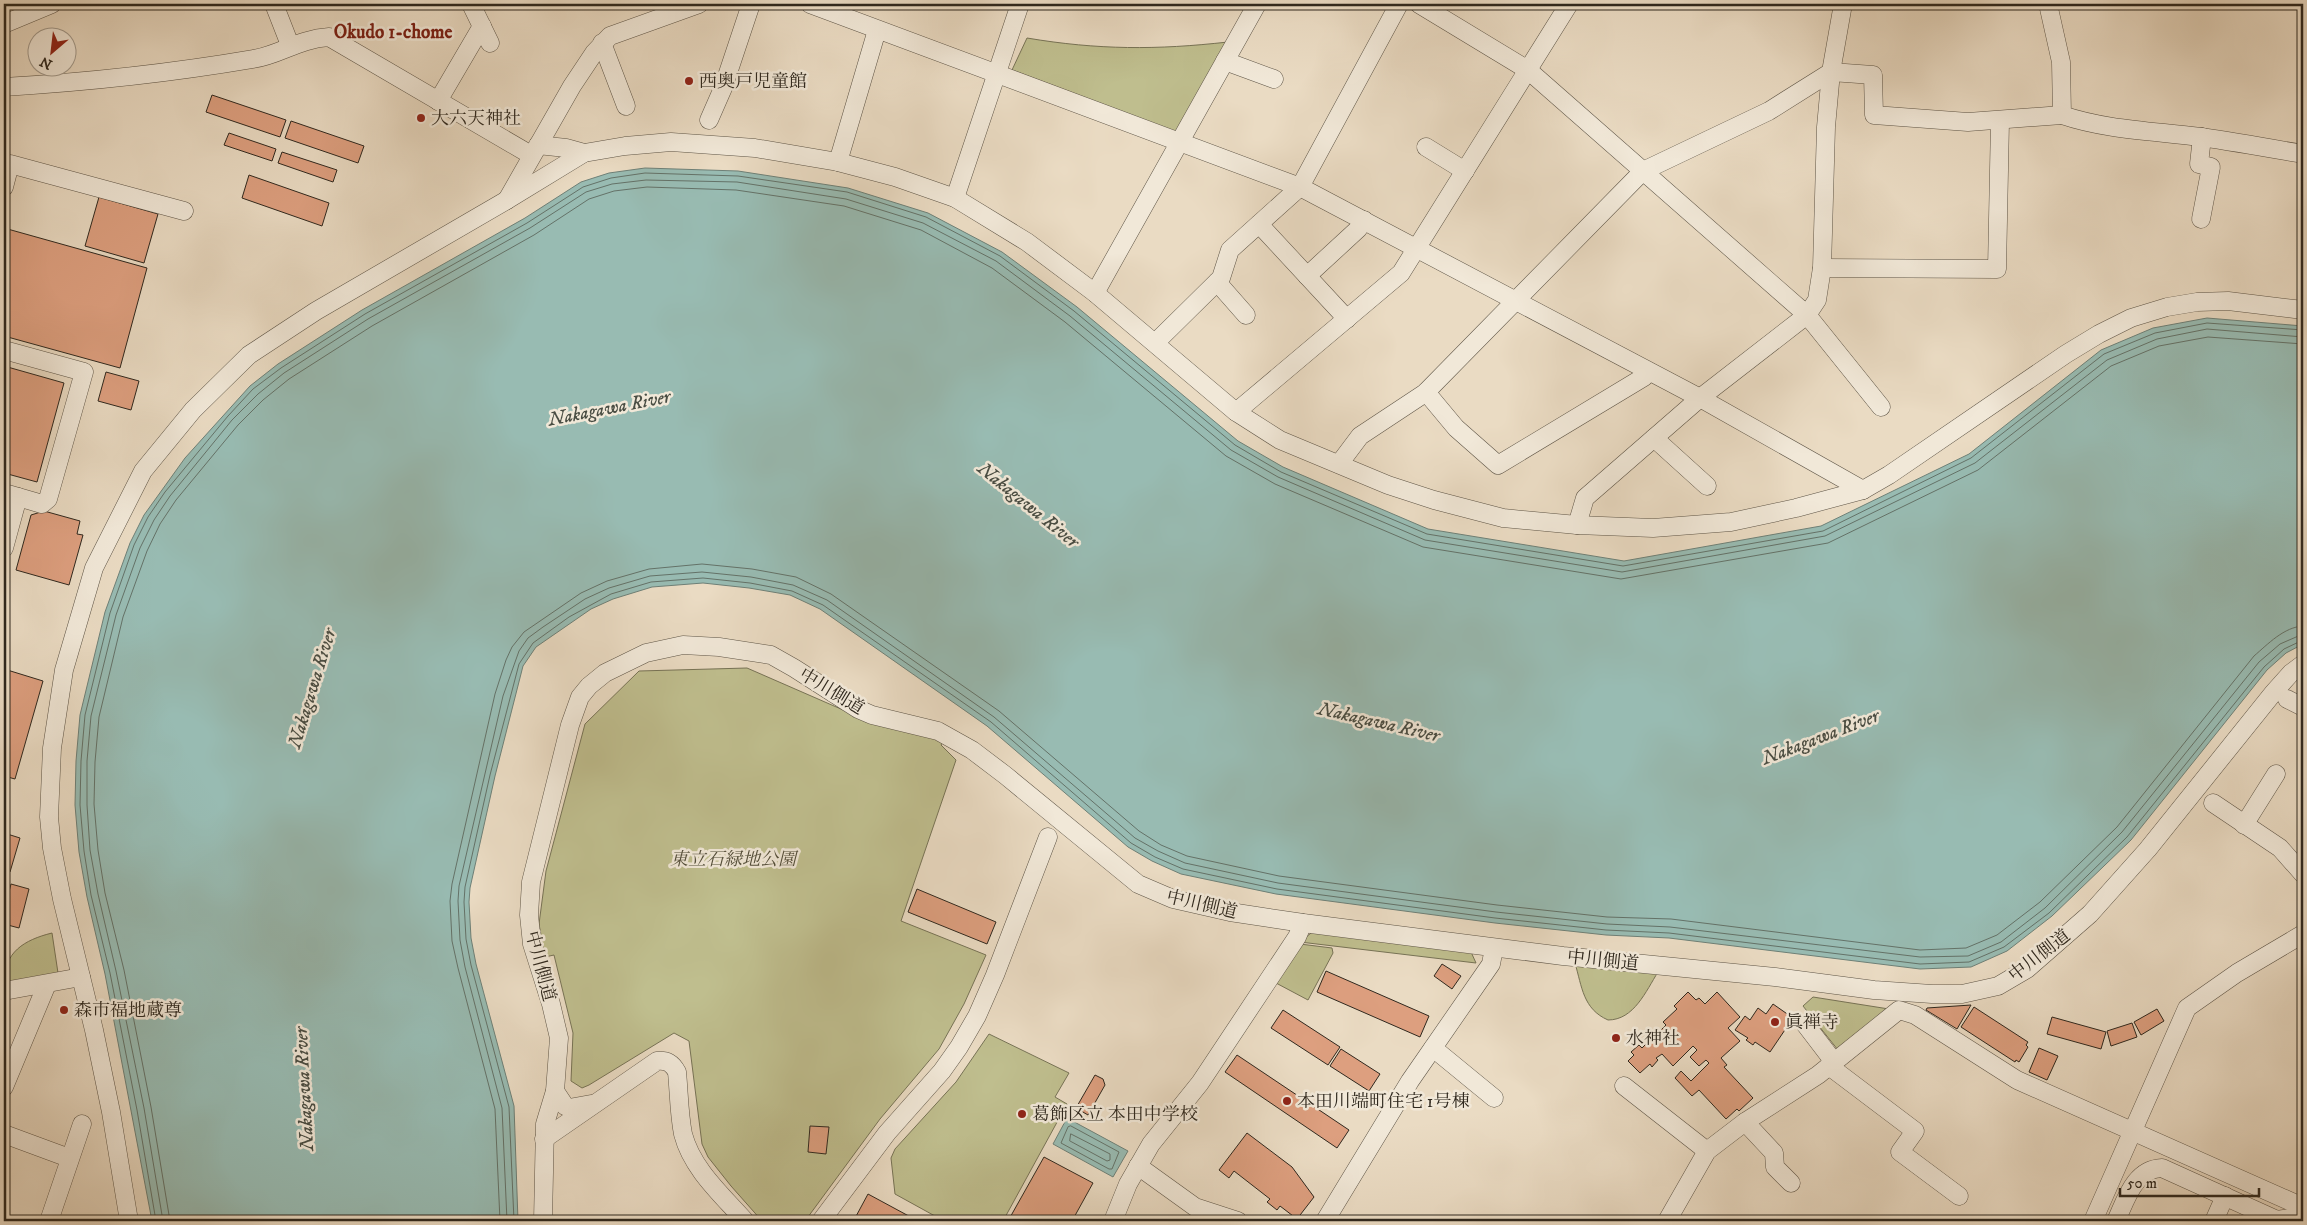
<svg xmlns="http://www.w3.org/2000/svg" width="2307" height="1225" viewBox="0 0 2307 1225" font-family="'IM FELL DW Pica','Noto Serif JP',serif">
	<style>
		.green { fill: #bfbe8e; stroke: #777356 }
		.water { fill: #98bbb2; stroke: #6e8077 }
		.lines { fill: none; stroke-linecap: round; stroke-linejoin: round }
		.shore { stroke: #647268; stroke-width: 1 }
		.building { fill: #dd9f7f; stroke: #2f281e }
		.minor-casing { stroke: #5e5547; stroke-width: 19 }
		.minor { stroke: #f1e8d8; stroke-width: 18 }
		.poi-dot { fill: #8f2418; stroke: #f1e8d8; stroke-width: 2 }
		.labels { text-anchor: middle; stroke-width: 5; stroke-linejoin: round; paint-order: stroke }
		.poi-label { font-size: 18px; fill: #2f281e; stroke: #f1e8d8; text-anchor: start }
		.street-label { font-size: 18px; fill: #2f281e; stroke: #f1e8d8 }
		.park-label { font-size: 18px; font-style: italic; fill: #534e3a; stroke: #f1e8d8 }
		.neighbourhood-label { font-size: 19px; font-weight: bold; fill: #7a1f14; stroke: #f1e8d8 }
		.water-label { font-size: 19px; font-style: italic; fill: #494d43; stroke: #f1e8d8 }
	</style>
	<rect width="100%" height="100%" fill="#eadbc3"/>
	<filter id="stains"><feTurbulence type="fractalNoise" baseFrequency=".004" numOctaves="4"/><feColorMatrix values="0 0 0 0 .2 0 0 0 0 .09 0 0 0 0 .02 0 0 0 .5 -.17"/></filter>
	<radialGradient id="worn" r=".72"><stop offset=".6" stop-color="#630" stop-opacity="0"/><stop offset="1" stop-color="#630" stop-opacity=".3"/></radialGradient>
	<!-- green -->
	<g class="green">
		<path d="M 1027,38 C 1098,50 1157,50 1228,42 L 1179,133 L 1012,70 Z"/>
		<path d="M 747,668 L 873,723 L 931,737 L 943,742 L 941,745 L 956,760 L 901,921 L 986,955 L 964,1004 L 939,1049 L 880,1119 L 805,1221 L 762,1221 L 731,1186 L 708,1157 L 702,1144 L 689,1041 L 674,1033 L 589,1085 L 582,1088 L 571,1081 L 573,1033 L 554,955 L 545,957 L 539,924 L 546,871 L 585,724 L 639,671 Z"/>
		<path d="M 1316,929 L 1471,952 L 1476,963 L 1300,942 Z"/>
		<path d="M 52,933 L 58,973 L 4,983 C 4,952 24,940 52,933 Z"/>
		<path d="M 1300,944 L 1332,948 L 1333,953 L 1308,1000 L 1276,983 Z"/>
		<path d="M 1575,963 L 1658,972 C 1646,991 1634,1020 1608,1020 C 1583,1009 1582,987 1575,963 Z"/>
		<path d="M 1813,997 L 1889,1009 L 1838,1050 L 1803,1006 Z"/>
		<path d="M 989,1034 L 1069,1073 L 1055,1097 L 1067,1104 L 1003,1221 L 944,1221 L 895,1194 L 891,1158 L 895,1149 L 956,1082 Z"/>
	</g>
	<!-- water -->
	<g class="water">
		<path d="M 645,168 L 738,171 L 848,188 L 928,213 L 1002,252 L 1077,307 L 1238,441 L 1283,467 L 1428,529 L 1624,561 L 1821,526 L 1969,454 L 2101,350 L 2153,328 L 2207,318 L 2303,326 L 2303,644 L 2286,653 L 2267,670 L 2131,840 L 2052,916 L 2007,951 L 1971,967 L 1920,969 L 1669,938 L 1606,935 L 1495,923 L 1276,894 L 1181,874 L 1152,861 L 1128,847 L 987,726 L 820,609 L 790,595 L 749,588 L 703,583 L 652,587 L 613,599 L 591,609 L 536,647 L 523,666 L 495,776 L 470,888 L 469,902 L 471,938 L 476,964 L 514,1106 L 518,1221 L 152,1221 L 105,974 L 87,897 L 79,852 L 75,805 L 76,761 L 80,715 L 105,612 L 130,543 L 144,515 L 185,458 L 250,386 L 278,364 L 362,310 L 525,218 L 581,182 L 609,173 Z"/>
		<path d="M 1067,1118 L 1128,1151 L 1113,1177 L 1053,1144 Z"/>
	</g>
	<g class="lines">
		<!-- shore -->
		<g class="shore">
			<path d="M 1071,1126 L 1119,1152 L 1112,1169 L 1109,1169 L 1061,1143 L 1068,1127 Z"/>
			<path d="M 1071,1134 L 1110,1154 L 1110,1160 L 1107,1161 L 1070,1141 Z"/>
			<path d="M 156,1221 L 137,1110 L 110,973 L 91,895 L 84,851 L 80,805 L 81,761 L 85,715 L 110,613 L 134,545 L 148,517 L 165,492 L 228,416 L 253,389 L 281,368 L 365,314 L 527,223 L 583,187 L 611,178 L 645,173 L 738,176 L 847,192 L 926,217 L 1000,256 L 1074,311 L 1235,445 L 1281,472 L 1427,534 L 1623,566 L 1823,531 L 1971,458 L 2104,354 L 2155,333 L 2207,323 L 2303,330"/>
			<path d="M 163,1221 L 144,1108 L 116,971 L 98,894 L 90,850 L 87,805 L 87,761 L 91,716 L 116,615 L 140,548 L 154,520 L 170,496 L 232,420 L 258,394 L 284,373 L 368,319 L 530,228 L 586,192 L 612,184 L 646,180 L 737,182 L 846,199 L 923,223 L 996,261 L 1070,316 L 1231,450 L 1278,477 L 1425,540 L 1622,572 L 1825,536 L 1975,463 L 2107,360 L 2157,339 L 2207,329 L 2303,337"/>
			<path d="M 170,1221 L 151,1107 L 124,970 L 105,893 L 98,850 L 94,804 L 95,762 L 99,717 L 123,617 L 147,551 L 160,524 L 176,500 L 238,425 L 263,400 L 289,379 L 372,326 L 534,235 L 589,199 L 614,191 L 647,187 L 736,190 L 844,206 L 921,230 L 992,268 L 1065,322 L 1226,456 L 1275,484 L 1423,547 L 1621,579 L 1828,543 L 1978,470 L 2111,366 L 2159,346 L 2208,337 L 2303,344"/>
			<path d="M 500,1221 L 495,1109 L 458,968 L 452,941 L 450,901 L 452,884 L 495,694 L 506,660 L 512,647 L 524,632 L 581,593 L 607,581 L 649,569 L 702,564 L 752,569 L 796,577 L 831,594 L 999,711 L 1139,831 L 1161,845 L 1187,856 L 1279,876 L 1497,905 L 1607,917 L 1671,919 L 1920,950 L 1966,948 L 1997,935 L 2040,902 L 2117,827 L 2254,656 C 2268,644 2284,627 2303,626"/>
			<path d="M 507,1221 L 502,1108 L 465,967 L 460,940 L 458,901 L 459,886 L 503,696 L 519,651 L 528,638 L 543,627 L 585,599 L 609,588 L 650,576 L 702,572 L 751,577 L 793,585 L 827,600 L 994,717 L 1135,838 L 1158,851 L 1185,863 L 1278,883 L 1496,912 L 1607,924 L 1670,927 L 1920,957 L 1968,956 L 2001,942 L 2045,908 L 2122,832 L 2259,662 L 2280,644 L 2303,634"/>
			<path d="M 514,1221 L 509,1107 L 471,965 L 466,939 L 464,902 L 465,887 L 490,775 L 519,664 L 533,643 L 569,617 L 611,594 L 651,582 L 703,578 L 750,583 L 792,591 L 823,605 L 991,722 L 1131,843 L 1155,857 L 1183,869 L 1277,889 L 1495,918 L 1606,930 L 1669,933 L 1920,964 L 1969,962 L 2004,947 L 2049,913 L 2127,837 L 2264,667 L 2284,649 L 2303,640"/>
		</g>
	</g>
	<!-- building -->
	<g class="building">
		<path d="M 212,95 L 286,120 L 280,137 L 206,112 Z"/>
		<path d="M 291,121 L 364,146 L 358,163 L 285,138 Z"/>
		<path d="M 229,133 L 276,149 L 272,161 L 224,145 Z"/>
		<path d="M 282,152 L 337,170 L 333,182 L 278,163 Z"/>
		<path d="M 249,175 L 329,203 L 322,226 L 242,198 Z"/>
		<path d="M 99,197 L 158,214 L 144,263 L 85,246 Z"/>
		<path d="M 4,228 L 147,268 L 120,368 L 4,336 Z"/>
		<path d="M 4,366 L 64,383 L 37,482 L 4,473 Z"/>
		<path d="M 106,372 L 139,381 L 131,410 L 98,401 Z"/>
		<path d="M 44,511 L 80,521 L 77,534 L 83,535 L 69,585 L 16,570 L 31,515 Z"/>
		<path d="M 4,669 L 43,681 L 15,779 L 4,776 Z"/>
		<path d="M 4,833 L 20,838 L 10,872 L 4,870 Z"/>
		<path d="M 11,884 L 29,889 L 19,928 L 4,924 L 4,911 Z"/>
		<path d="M 917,889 L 996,922 L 987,944 L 908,912 Z"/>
		<path d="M 1442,964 L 1461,976 L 1452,989 L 1434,976 Z"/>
		<path d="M 1326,971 L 1429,1016 L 1420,1037 L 1317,992 Z"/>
		<path d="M 1688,992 L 1696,1000 L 1699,998 L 1705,1004 L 1717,992 L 1740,1017 L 1728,1028 L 1740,1041 L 1721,1058 L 1727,1065 L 1724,1067 L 1753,1098 L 1739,1111 L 1737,1109 L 1726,1119 L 1699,1090 L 1692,1096 L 1675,1078 L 1681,1071 L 1691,1081 L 1709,1063 L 1706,1060 L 1699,1066 L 1690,1057 L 1697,1050 L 1693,1046 L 1673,1066 L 1662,1054 L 1656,1058 L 1658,1060 L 1652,1067 L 1650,1064 L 1640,1073 L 1628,1061 L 1634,1055 L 1631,1052 L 1639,1045 L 1642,1048 L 1650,1040 L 1646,1037 L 1653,1031 L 1656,1035 L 1666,1025 L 1663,1022 L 1677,1009 L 1674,1006 Z"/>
		<path d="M 1773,1004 L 1793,1018 L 1770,1052 L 1755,1042 L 1753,1045 L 1746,1040 L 1748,1038 L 1735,1030 L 1745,1016 L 1750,1020 L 1758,1008 L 1766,1014 Z"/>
		<path d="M 1971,1005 L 1957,1029 L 1926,1010 L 1927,1008 Z"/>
		<path d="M 1974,1007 L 2028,1042 L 2026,1045 L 2028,1047 L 2019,1062 L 2016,1060 L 2015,1062 L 1961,1027 Z"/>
		<path d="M 2157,1009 L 2164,1021 L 2141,1035 L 2134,1022 Z"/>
		<path d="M 1283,1010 L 1340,1047 L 1328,1065 L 1271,1028 Z"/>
		<path d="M 2052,1017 L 2106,1032 L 2101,1049 L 2047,1034 Z"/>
		<path d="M 2132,1023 L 2137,1037 L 2111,1046 L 2107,1031 Z"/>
		<path d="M 2039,1048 L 2058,1056 L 2047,1080 L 2029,1072 Z"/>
		<path d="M 1341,1049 L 1380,1074 L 1369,1091 L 1330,1066 Z"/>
		<path d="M 1237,1055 L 1349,1130 L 1337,1148 L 1225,1072 Z"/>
		<path d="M 1095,1075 L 1103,1079 L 1105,1085 L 1088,1115 L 1076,1108 Z"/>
		<path d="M 810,1126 L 829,1127 L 826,1154 L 808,1152 Z"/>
		<path d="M 1247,1133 L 1292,1167 L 1314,1197 L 1297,1219 L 1280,1206 L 1277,1210 L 1267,1202 L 1270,1199 L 1234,1171 L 1229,1178 L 1219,1170 Z"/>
		<path d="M 1044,1157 L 1093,1183 L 1072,1221 L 1008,1221 Z"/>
		<path d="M 868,1194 L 918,1221 L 856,1221 L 854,1220 Z"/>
	</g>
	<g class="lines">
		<defs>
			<g id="minor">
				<path d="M 274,4 L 290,45"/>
				<path d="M 471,4 L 490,43"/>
				<path d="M 810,4 L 1300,187 L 1700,398 L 1863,490"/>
				<path d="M 1419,4 L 1528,70 L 1807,315 L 1881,407"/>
				<path d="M 2048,4 L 2061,62 L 2062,115 C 2106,130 2154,131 2201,137 C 2235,142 2269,148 2303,154"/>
				<path d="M 4,24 L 52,4"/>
				<path d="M 602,43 L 626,106"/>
				<path d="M 1225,61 L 1274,79"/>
				<path d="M 4,87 C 87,82 171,73 253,59 C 280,55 298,39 329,37 L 531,155"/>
				<path d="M 438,101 L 482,26"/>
				<path d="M 709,120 L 723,88 L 751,4"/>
				<path d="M 538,145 L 566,148 L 584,153"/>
				<path d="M 1426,147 L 1465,171"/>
				<path d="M 838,162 L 877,30"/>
				<path d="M 4,187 L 10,164 L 184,211"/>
				<path d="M 955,198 L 1020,4"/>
				<path d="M 507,200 L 572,86 L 594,53 L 610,36 L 699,4"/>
				<path d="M 2201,219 L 2211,167 L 2199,164 L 2202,137"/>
				<path d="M 1259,224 L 1347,319"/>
				<path d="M 1822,268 L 1997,269 L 2000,121"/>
				<path d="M 1307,276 L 1358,229 L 1364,220"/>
				<path d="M 1217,282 L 1246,315"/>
				<path d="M 1095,293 L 1257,4"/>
				<path d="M 1155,343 L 1221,278 L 1230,250 L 1300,187 L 1399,4"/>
				<path d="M 4,350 L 84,372 L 48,499 L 42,504 L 4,493"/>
				<path d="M 1426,392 L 1456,428 L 1498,465 L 1644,377 L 1648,372"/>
				<path d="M 1236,412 L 1401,273 L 1569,4"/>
				<path d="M 1654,438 L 1707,486"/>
				<path d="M 1339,464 L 1360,436 L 1425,393 L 1643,171 L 1769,111 L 1831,72 L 1873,75 L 1874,115 L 1968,122 L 2062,115"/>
				<path d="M 1577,525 L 1585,498 L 1700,398 L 1807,315 L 1817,300 L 1822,268 L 1826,127 L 1831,72 L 1843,4"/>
				<path d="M 4,548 L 18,497"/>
				<path d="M 2287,699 L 2303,707"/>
				<path d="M 2213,803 L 2280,848 L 2303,874"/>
				<path d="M 2244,825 L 2276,774"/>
				<path d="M 4,991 L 81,977"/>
				<path d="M 1805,1024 L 1834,1062"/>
				<path d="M 1433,1048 L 1494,1098"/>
				<path d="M 1829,1066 L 1915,1131 L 1900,1152 L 1959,1196"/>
				<path d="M 1624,1086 L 1707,1151"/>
				<path d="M 4,1087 L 47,984"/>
				<path d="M 555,1091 L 565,1106 L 569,1108 L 591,1104"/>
				<path d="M 1745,1122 L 1774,1153 L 1775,1167 L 1791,1183"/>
				<path d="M 4,1134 L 69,1158"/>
				<path d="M 544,1139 L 657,1061 C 667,1060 672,1063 677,1072 C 679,1092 679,1114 683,1134 C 692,1169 722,1195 745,1221"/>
				<path d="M 1138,1166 L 1195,1207 L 1238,1221"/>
				<path d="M 2277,1220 L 2290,1218 L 2297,1221"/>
				<path d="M 49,1221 L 82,1124"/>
				<path d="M 129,1221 L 111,1112 L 94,1030 L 62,899 L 52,848 L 49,817 L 52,748 L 64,670 L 94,568 L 143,471 L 193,410 L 249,355 L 316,311 L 507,200 L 584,153 L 625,146 L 671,142 L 755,148 L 838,162 L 895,177 L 955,198 L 1027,242 L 1095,293 L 1236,412 L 1280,440 L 1388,485 L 1434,500 L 1503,518 L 1577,525 L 1653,528 L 1731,522 L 1796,508 L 1863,490 L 1889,475 L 2066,354 L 2099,334 L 2131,318 L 2167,307 L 2197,302 L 2228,301 L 2303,310"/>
				<path d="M 543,1221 L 545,1124 L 555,1091 L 559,1038 L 551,1004 L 532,944 L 529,915 L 531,882 L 570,725 L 580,697 L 589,686 L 605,673 L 646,653 L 683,645 L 719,647 L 771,655 L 794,668 L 858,709 L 872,715 L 938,731 L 972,750 L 1005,775 L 1138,884 L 1173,899 L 1230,912 L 1303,923 L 1563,956 L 1775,977 L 1874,990 L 1932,994 L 1962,994 L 1998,986 L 2027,969 L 2090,914 L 2148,849 L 2274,692 L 2291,673 L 2303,664"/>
				<path d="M 821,1221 L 887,1133 L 942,1071 L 959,1047 L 977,1016 L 995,975 L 1048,837"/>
				<path d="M 1113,1221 L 1128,1184 L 1151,1144 L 1200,1083 L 1297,937 L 1303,923"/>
				<path d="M 1325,1221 L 1410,1081 L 1491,964 L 1494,948"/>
				<path d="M 1667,1221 L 1707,1151 L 1745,1122 L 1818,1075 L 1899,1010 L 1915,1015 L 2017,1080 L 2303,1207"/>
				<path d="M 2093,1221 L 2187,1008 L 2237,973 L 2303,934"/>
				<path d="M 2116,1221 C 2126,1200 2134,1169 2162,1168 L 2279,1221"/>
				<path d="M 2214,1221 L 2225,1196"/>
			</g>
		</defs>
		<!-- minor casing -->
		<use href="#minor" class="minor-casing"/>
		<!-- minor -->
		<use href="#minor" class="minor"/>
	</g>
	<!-- markers -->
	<g class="poi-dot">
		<circle cx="689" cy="81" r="5"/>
		<circle cx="421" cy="118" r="5"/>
		<circle cx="64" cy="1010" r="5"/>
		<circle cx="1775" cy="1022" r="5"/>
		<circle cx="1616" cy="1038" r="5"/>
		<circle cx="1287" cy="1101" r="5"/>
		<circle cx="1022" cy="1114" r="5"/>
	</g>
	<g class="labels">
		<!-- poi labels -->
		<g class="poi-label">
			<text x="699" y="87">西奥戸児童館</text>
			<text x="431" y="124">大六天神社</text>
			<text x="74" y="1016">森市福地蔵尊</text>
			<text x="1785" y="1028">眞禅寺</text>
			<text x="1626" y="1044">水神社</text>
			<text x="1297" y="1107">本田川端町住宅 1号棟</text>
			<text x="1032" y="1120">葛飾区立 本田中学校</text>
		</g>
		<!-- street labels -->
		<g class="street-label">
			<text transform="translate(832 691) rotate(31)" y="6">中川側道</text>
			<text transform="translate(1202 904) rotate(13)" y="6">中川側道</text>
			<text transform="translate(2039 955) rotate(-38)" y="6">中川側道</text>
			<text transform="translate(1603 960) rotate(6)" y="6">中川側道</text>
			<text transform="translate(541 966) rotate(75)" y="6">中川側道</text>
		</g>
		<!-- park labels -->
		<g class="park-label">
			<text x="733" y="865">東立石緑地公園</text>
		</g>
		<!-- neighbourhood labels -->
		<g class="neighbourhood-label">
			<text x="393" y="38">Okudo 1-chome</text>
		</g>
		<!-- water labels -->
		<g class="water-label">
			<text transform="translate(609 407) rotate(-11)" y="7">Nakagawa River</text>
			<text transform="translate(1029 504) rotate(39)" y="7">Nakagawa River</text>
			<text transform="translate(311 688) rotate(-73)" y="7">Nakagawa River</text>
			<text transform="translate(1379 721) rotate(13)" y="7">Nakagawa River</text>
			<text transform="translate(1820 736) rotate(-21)" y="7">Nakagawa River</text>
			<text transform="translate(303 1089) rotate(-93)" y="7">Nakagawa River</text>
		</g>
	</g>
	<!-- margin -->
	<rect width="2307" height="1225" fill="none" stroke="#eadbc3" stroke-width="20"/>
	<rect x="5" y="5" width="2297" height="1215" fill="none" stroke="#2f281e" stroke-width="2.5"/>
	<rect x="10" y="10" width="2287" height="1205" fill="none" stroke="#2f281e"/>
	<!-- north arrow -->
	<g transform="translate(52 52) rotate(208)"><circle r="24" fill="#f1e8d8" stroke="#a39b8e"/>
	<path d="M0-4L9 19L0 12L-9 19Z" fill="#8f2418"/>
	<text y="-8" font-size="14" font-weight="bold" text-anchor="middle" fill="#2f281e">N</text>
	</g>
	<!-- scale -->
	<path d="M2120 1188v8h139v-8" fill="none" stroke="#2f281e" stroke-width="2.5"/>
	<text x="2127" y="1188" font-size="15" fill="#2f281e" stroke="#f1e8d8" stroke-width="4" paint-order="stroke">50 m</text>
	<rect width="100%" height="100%" filter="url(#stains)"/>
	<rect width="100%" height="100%" fill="url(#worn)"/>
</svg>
